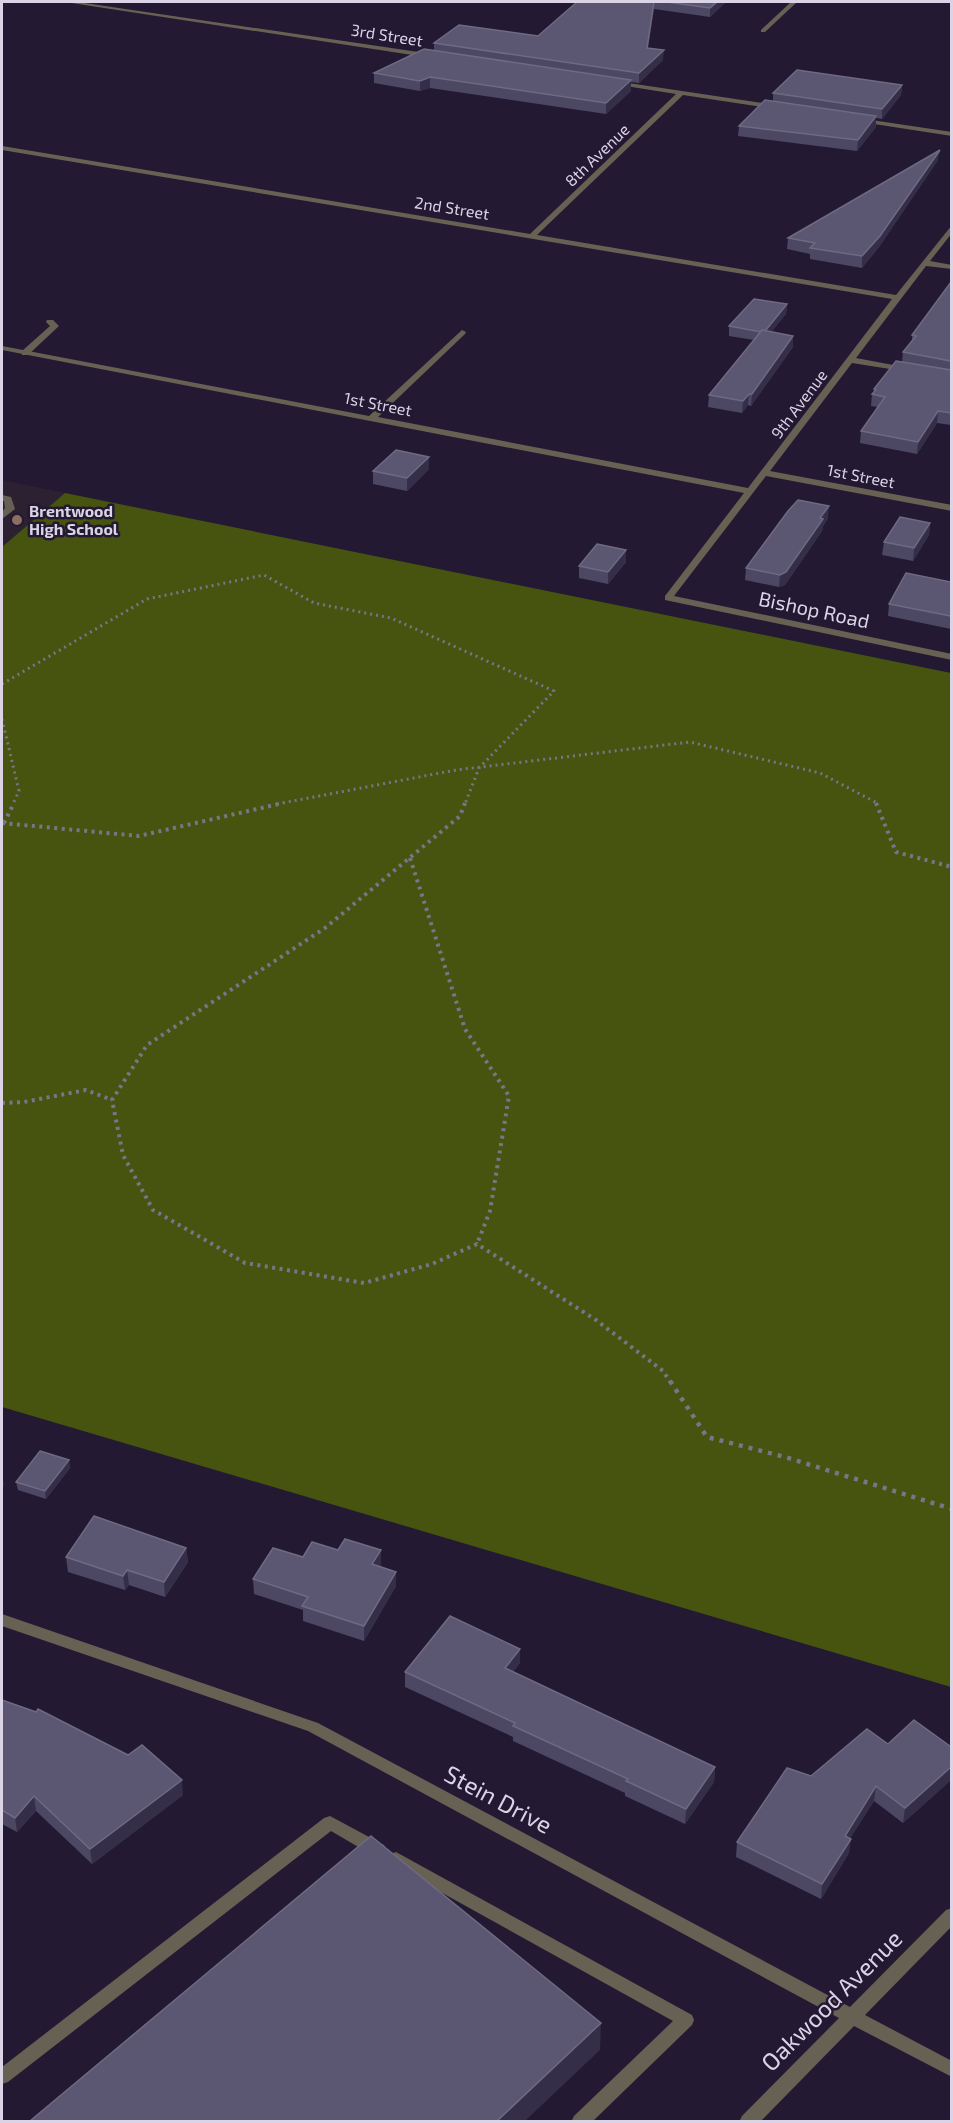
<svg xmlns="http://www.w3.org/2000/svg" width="953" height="2123" viewBox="0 0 953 2123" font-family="'Exo 2',sans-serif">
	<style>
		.education { fill: #2c2130 }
		.forest { fill: #465410 }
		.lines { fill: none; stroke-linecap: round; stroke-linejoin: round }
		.path-far2 { stroke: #7b7388; stroke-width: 3; stroke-dasharray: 2 4; stroke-linecap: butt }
		.path-far1 { stroke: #7b7388; stroke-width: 4; stroke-dasharray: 3 4.5; stroke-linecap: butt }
		.path { stroke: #7b7388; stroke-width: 4.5; stroke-dasharray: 4 6; stroke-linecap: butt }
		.lane { fill: #676154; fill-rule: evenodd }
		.street { fill: #676154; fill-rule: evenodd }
		.wall { fill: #4c4763 }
		.shaded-wall { fill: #352e49 }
		.building { fill: #5b5671; stroke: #6f6a83; stroke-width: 1.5 }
		.education-dot { fill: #8d6e63; stroke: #231932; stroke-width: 2 }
		.labels { text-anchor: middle; stroke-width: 5; stroke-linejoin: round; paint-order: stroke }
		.far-street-label { font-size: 16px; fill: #dad4e6; stroke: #231932 }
		.far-poi-label { font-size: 16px; font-weight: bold; fill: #dad4e6; stroke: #231932; text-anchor: start }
		.street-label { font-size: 20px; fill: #dad4e6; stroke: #231932 }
		.near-street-label { font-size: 24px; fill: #dad4e6; stroke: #231932 }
	</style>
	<rect width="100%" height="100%" fill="#231932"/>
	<!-- education -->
	<path class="education" d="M 2,480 L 65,493 L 2,547 Z"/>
	<!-- forest -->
	<path class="forest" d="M 65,493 L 951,673 L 951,1687 L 2,1407 L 2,547 Z"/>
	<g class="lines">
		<!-- path-far2 -->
		<g class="path-far2">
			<path d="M 2,684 L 147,599 L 264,575 L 314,603 L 391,618 L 554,691 L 479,768 L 465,804"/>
			<path d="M 2,719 L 19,791 L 13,804"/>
			<path d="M 277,804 L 456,770 L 690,742 L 820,773 L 879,804"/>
		</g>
		<!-- path-far1 -->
		<g class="path-far1">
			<path d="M 465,803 L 460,816 L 325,928 L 147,1045 L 112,1100 L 123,1155 L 153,1210 L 245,1263 L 364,1283 L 432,1264 L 477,1244 L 596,1320 L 663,1371 L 671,1383"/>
			<path d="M 876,803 L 896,852 L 952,867"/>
			<path d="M 2,823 L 139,836 L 283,803"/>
			<path d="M 4,823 L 14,803"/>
			<path d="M 410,858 L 465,1029 L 509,1096 L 490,1211 L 477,1244"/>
			<path d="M 2,1103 L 24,1102 L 86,1090 L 112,1100"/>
		</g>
		<!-- path -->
		<path class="path" d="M 670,1381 L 707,1437 L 785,1457 L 952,1509"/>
		<!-- lane -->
		<g class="lane">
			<path d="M 47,320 L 53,320 L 59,326 L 28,355 L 22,355 L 22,351 L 50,326 L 46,322 Z"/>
			<path d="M 2,495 L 11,497 L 15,509 L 2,519 L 2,512 L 5,508 L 4,501 L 2,501 Z"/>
			<path d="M 330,1816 L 384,1845 L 386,1850 L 384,1855 L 378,1857 L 372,1855 L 331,1831 L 8,2082 L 2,2084 L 2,2067 L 324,1818 Z"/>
			<path d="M 396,1852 L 692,2015 L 694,2020 L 692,2025 L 592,2122 L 571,2122 L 574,2116 L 673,2021 L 390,1864 L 388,1859 L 390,1854 Z"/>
		</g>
		<!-- street -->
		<g class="street">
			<path d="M 65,2 L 78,2 L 432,54 L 435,56 L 432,58 Z"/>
			<path d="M 791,2 L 797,2 L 765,32 L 761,32 L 761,30 Z"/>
			<path d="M 615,81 L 776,105 L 780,107 L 776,109 L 683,95 L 537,235 L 896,295 L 952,225 L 952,233 L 930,261 L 952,265 L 952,269 L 926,266 L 856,358 L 909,368 L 909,372 L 852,363 L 770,471 L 952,505 L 952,511 L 766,476 L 674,596 L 952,654 L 952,660 L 665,600 L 665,596 L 744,493 L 2,350 L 2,346 L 369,416 L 462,330 L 466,332 L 465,334 L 378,417 L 748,488 L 892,299 L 2,150 L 2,146 L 530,234 L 676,94 L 613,84 L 612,83 Z"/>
			<path d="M 858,118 L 952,132 L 952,136 L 861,122 L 857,120 Z"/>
			<path d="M 2,1614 L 318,1723 L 850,2007 L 946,1910 L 952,1908 L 952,1926 L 865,2015 L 952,2061 L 952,2077 L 854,2026 L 760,2122 L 739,2122 L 742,2116 L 839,2018 L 308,1731 L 2,1626 Z"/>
		</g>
	</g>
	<!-- wall -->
	<g class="wall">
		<path d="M 587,2 L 726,2 L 710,17 L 654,9 L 648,48 L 663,60 L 639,83 L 631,82 L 631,91 L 606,114 L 430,88 L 420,91 L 374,83 L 374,73 L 434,50 L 434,43 L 538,36 Z"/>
		<path d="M 902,85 L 901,95 L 882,119 L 876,118 L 876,127 L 857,151 L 738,136 L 739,126 L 773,101 L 773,93 Z"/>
		<path d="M 938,160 L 879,247 L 862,268 L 810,259 L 810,254 L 787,249 L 788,238 Z"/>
		<path d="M 951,282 L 951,425 L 937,423 L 917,454 L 860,443 L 861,431 L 878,407 L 871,406 L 872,394 L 873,393 L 874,389 L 902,362 L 903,352 L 912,341 L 912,335 Z"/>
		<path d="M 787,304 L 786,314 L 771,332 L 793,336 L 793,347 L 751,406 L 748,405 L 742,413 L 708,407 L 709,395 L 754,340 L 729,336 L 729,326 Z"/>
		<path d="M 429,457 L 429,469 L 407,491 L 373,484 L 373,471 Z"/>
		<path d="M 828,518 L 823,526 L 822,531 L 785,585 L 779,587 L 745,580 L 746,568 Z"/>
		<path d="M 930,523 L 929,535 L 913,561 L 882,555 L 884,542 Z"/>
		<path d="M 626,562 L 608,584 L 579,578 L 579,566 Z"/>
		<path d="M 951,582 L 951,629 L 888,616 L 889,604 Z"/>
		<path d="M 69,1460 L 70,1468 L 46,1499 L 18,1490 L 16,1482 Z"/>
		<path d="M 186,1548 L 188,1562 L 165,1597 L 129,1585 L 125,1590 L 68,1572 L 66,1557 Z"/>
		<path d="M 303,1557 L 381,1565 L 380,1566 L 396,1572 L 396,1586 L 364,1641 L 303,1621 L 303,1610 L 254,1594 L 253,1579 Z"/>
		<path d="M 520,1663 L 513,1672 L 715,1767 L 714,1782 L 685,1824 L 625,1796 L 625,1793 L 513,1741 L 513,1737 L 405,1687 L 405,1672 Z"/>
		<path d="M 2,1700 L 183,1795 L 92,1864 L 36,1811 L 17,1832 L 2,1824 Z"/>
		<path d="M 888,1744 L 951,1747 L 951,1780 L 903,1823 L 874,1801 L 850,1838 L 849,1853 L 821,1899 L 736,1857 L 737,1842 L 811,1776 Z"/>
	</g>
	<!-- shaded-wall -->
	<g class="shaded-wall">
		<path d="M 654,2 L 654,9 L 646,57 L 647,48 Z"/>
		<path d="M 717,2 L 726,2 L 710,17 L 710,8 Z"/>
		<path d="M 664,50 L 663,60 L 639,83 L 639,73 Z"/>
		<path d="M 430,77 L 430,88 L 420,91 L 420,81 Z"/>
		<path d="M 631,80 L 631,91 L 606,114 L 606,103 Z"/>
		<path d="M 902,85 L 901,95 L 882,119 L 882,109 Z"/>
		<path d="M 876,116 L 876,127 L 857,151 L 858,140 Z"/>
		<path d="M 940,150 L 938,160 L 879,247 L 862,268 L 862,256 Z"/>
		<path d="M 787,304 L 786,314 L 763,342 L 764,333 Z"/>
		<path d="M 793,336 L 793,347 L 751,406 L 752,394 Z"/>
		<path d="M 749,394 L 748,405 L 742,413 L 743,401 Z"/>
		<path d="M 938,411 L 937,423 L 917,454 L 918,442 Z"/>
		<path d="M 429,457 L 429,469 L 407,491 L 407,478 Z"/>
		<path d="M 829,506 L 828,518 L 823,526 L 822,531 L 785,585 L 779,587 L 780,575 Z"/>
		<path d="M 930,523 L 929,535 L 913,561 L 914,548 Z"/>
		<path d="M 626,550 L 626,562 L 608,584 L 608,572 Z"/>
		<path d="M 69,1460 L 70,1468 L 46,1499 L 45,1491 Z"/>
		<path d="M 2,1471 L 4,1486 L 2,1489 Z"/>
		<path d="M 186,1548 L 188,1562 L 165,1597 L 164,1582 Z"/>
		<path d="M 381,1550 L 381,1565 L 373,1579 L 372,1564 Z"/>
		<path d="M 127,1570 L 129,1585 L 125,1590 L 123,1576 Z"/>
		<path d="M 396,1572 L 396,1586 L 364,1641 L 364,1626 Z"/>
		<path d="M 520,1649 L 520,1663 L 505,1683 L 505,1668 Z"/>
		<path d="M 715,1767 L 714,1782 L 685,1824 L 686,1809 Z"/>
		<path d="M 951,1767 L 951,1780 L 903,1823 L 905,1808 Z"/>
		<path d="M 182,1780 L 183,1795 L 92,1864 L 90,1849 Z"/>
		<path d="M 876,1786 L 874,1801 L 843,1850 L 845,1836 Z"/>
		<path d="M 34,1796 L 36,1811 L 17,1832 L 15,1818 Z"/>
		<path d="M 851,1839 L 849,1853 L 821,1899 L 822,1884 Z"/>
		<path d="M 601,2023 L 600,2050 L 525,2121 L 497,2121 Z"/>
	</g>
	<!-- building -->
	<g class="building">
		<path d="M 577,2 L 654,2 L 647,48 L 664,50 L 639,73 L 434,43 L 459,25 L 538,36 Z"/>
		<path d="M 667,2 L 717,2 L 710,8 Z"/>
		<path d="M 424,49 L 631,80 L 606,103 L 430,77 L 420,81 L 374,73 Z"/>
		<path d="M 797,70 L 902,85 L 882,109 L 773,93 Z"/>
		<path d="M 765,100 L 876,116 L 858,140 L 739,126 Z"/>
		<path d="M 940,150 L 880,236 L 862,256 L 810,248 L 815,243 L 788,238 Z"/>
		<path d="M 951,282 L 951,361 L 903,352 L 916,336 L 912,335 Z"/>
		<path d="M 754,299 L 787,304 L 765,331 L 762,330 L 761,332 L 729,326 Z"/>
		<path d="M 762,330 L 793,336 L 752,394 L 749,394 L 743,401 L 709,395 Z"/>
		<path d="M 896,361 L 951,370 L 951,413 L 938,411 L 918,442 L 861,431 L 885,397 L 872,394 L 876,390 L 874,389 Z"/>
		<path d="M 396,450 L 429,457 L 407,478 L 373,471 Z"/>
		<path d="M 798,500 L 829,506 L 820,518 L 823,519 L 786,572 L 780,575 L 746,568 L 788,511 Z"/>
		<path d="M 900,517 L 930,523 L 914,548 L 884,542 Z"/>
		<path d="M 597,544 L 626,550 L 608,572 L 579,566 Z"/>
		<path d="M 906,573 L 951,582 L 951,616 L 889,604 Z"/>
		<path d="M 40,1451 L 69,1460 L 45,1491 L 16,1482 Z"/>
		<path d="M 94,1516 L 186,1548 L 164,1582 L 127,1570 L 123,1576 L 66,1557 Z"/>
		<path d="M 345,1539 L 381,1550 L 372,1564 L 396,1572 L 364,1626 L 302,1606 L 308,1597 L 253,1579 L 273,1548 L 303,1557 L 312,1542 L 338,1550 Z"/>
		<path d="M 450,1616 L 520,1649 L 505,1668 L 715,1767 L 686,1809 L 626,1781 L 628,1779 L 513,1726 L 515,1723 L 405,1672 Z"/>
		<path d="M 2,1700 L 36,1712 L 38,1709 L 128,1755 L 142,1745 L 182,1780 L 90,1849 L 34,1796 L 15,1818 L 2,1810 Z"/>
		<path d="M 914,1720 L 951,1747 L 951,1767 L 905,1808 L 876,1786 L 845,1836 L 851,1839 L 822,1884 L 737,1842 L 787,1768 L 811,1776 L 867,1729 L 888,1744 Z"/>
		<path d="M 371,1836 L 601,2023 L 497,2121 L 30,2121 Z"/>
	</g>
	<!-- markers -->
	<circle class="education-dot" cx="17" cy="520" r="6"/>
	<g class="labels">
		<!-- far-street labels -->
		<g class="far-street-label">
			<text transform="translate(387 35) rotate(9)" y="6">3rd Street</text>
			<text transform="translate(597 155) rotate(-44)" y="6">8th Avenue</text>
			<text transform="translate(452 208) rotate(9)" y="6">2nd Street</text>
			<text transform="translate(378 404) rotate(11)" y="6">1st Street</text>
			<text transform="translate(799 404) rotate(-53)" y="6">9th Avenue</text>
			<text transform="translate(861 476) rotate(11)" y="6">1st Street</text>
		</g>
		<!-- far-poi labels -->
		<g class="far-poi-label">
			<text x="29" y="517">Brentwood<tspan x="29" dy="18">High School</tspan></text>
		</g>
		<!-- street labels -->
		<g class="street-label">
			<text transform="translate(814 610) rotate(12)" y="7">Bishop Road</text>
		</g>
		<!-- near-street labels -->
		<g class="near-street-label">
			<text transform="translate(498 1800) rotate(28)" y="8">Stein Drive</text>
			<text transform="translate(832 2001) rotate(-45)" y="8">Oakwood Avenue</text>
		</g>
	</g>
	<!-- border -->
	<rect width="953" height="2123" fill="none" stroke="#dad4e6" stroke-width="6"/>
</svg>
